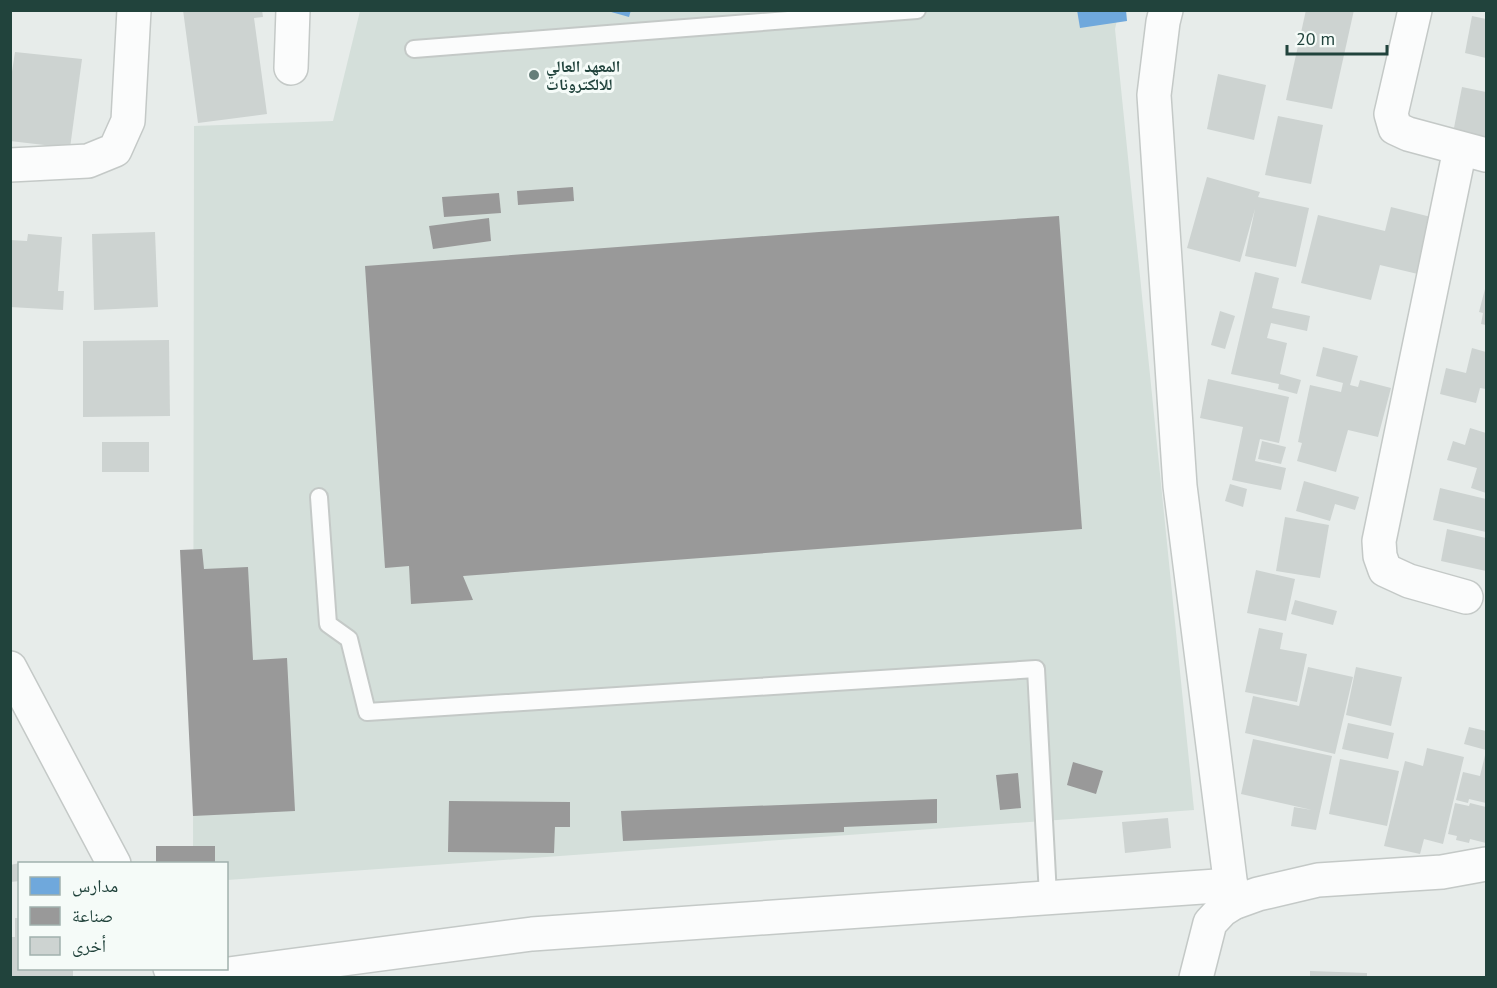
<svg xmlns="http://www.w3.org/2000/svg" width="1497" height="988" viewBox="0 0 1497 988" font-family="'PT Sans','Noto Naskh Arabic',sans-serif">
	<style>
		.built { fill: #d4dfda }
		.schools { fill: #6fa8dc }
		.industry { fill: #999 }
		.building { fill: #cdd3d1 }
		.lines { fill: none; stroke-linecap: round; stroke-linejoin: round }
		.service-casing { stroke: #c4c9c7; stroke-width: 20 }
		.minor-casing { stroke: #c4c9c7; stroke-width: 36 }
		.tertiary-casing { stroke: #c4c9c7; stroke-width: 36 }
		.service { stroke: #fbfcfc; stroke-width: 16 }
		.minor { stroke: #fbfcfc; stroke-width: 33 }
		.tertiary { stroke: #fbfcfc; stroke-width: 33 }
		.poi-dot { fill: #667e79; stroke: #f5fbf8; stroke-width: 2 }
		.labels { text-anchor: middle; stroke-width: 6; stroke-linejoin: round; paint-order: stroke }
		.poi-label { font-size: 16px; font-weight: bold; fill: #21433c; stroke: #f5fbf8; text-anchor: start }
	</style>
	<rect width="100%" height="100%" fill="#e7ecea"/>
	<!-- built -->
	<path class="built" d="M 360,11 L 1119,11 L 1115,29 L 1194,810 L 227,880 L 226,864 L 193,864 L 194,126 L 333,121 Z"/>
	<!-- schools -->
	<g class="schools">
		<path d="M 604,10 L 631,10 L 629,17 Z"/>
		<path d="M 1077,10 L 1126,10 L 1127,21 L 1080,28 Z"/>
	</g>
	<!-- industry -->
	<g class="industry">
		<path d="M 573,187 L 574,201 L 518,205 L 517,191 Z"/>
		<path d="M 499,193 L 501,213 L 444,217 L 442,197 Z"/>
		<path d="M 1059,216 L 1082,529 L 463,576 L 473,600 L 411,604 L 409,566 L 385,568 L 365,266 L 819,232 Z"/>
		<path d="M 489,218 L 491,241 L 433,249 L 429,226 Z"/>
		<path d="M 202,549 L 204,569 L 248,567 L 253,660 L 287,658 L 295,811 L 193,816 L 180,550 Z"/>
		<path d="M 1073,762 L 1103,771 L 1096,794 L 1067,785 Z"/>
		<path d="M 1018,773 L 1021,808 L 1000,810 L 996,775 Z"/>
		<path d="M 937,799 L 937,823 L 844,827 L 844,832 L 623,841 L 621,811 Z"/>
		<path d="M 449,801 L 570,802 L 570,827 L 555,827 L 554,853 L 448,852 Z"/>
		<rect x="156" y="846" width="59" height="18"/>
	</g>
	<!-- building -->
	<g class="building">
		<path d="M 183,10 L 262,10 L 263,17 L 254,18 L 267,114 L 198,123 Z"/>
		<path d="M 1306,10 L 1354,10 L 1332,109 L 1286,100 Z"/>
		<path d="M 1472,16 L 1486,19 L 1486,58 L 1465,53 Z"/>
		<path d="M 15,52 L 82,59 L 70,148 L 10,141 L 10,85 Z"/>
		<path d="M 1218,74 L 1266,85 L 1254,140 L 1207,129 Z"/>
		<path d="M 1462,87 L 1486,92 L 1486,145 L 1452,138 Z"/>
		<path d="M 1278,116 L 1323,125 L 1311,184 L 1265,175 Z"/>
		<path d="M 1207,177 L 1260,192 L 1258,197 L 1309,208 L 1296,267 L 1245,256 L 1255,209 L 1240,262 L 1187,248 Z"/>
		<path d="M 1391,207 L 1435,218 L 1422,275 L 1380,265 L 1371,300 L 1301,283 L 1318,215 L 1385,231 Z"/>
		<path d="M 155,232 L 158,307 L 94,310 L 92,234 Z"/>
		<path d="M 28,234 L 62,237 L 58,291 L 64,291 L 63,310 L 10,307 L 10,240 L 27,241 Z"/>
		<path d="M 1255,272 L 1279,278 L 1272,308 L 1310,316 L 1307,331 L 1271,323 L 1267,338 L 1287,343 L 1280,374 L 1301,380 L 1297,394 L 1278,389 L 1279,384 L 1231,374 Z"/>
		<path d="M 1486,285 L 1486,325 L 1481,324 L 1483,313 L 1479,312 Z"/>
		<path d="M 1220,311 L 1235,316 L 1225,349 L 1211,345 Z"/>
		<path d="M 169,340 L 170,416 L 83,417 L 83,341 Z"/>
		<path d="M 1323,347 L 1358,356 L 1350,385 L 1358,387 L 1360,380 L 1391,388 L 1378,437 L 1348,430 L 1336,472 L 1297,461 L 1302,443 L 1298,442 L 1310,385 L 1341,392 L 1343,383 L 1316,376 Z"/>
		<path d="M 1472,348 L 1486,352 L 1486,389 L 1480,388 L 1476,403 L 1440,394 L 1446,368 L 1466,373 Z"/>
		<path d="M 1208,379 L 1289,397 L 1279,443 L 1260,439 L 1255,461 L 1286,468 L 1281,490 L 1232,480 L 1243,427 L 1200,418 Z"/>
		<path d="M 1470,428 L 1486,433 L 1486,493 L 1471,488 L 1477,468 L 1447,460 L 1453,441 L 1465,445 Z"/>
		<path d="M 1262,441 L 1286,447 L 1281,464 L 1258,459 Z"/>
		<rect x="102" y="442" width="47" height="30"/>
		<path d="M 1304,481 L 1359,497 L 1355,510 L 1335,504 L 1330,521 L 1296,511 Z"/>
		<path d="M 1230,484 L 1247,489 L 1243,507 L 1225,501 Z"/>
		<path d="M 1440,488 L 1486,499 L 1486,532 L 1433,520 Z"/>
		<path d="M 1285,517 L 1329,525 L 1320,578 L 1276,571 Z"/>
		<path d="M 1447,529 L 1486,538 L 1486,571 L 1441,561 Z"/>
		<path d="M 1256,570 L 1295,579 L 1286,621 L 1247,613 Z"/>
		<path d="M 1295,600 L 1337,611 L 1333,625 L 1291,614 Z"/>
		<path d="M 1259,628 L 1283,633 L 1280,649 L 1307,654 L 1297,702 L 1245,692 Z"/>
		<path d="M 1308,667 L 1353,677 L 1335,754 L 1245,733 L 1253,696 L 1299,706 Z"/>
		<path d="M 1356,667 L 1402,677 L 1391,726 L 1346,715 Z"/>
		<path d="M 1348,723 L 1394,733 L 1388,759 L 1342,749 Z"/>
		<path d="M 1469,727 L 1486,731 L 1486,750 L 1464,744 Z"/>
		<path d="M 1253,739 L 1332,756 L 1316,830 L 1291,826 L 1294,807 L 1312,810 L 1241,794 Z"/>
		<path d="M 1427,748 L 1464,757 L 1443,844 L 1424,839 L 1420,854 L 1384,846 L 1405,761 L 1423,766 Z"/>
		<path d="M 1486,751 L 1486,803 L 1469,799 L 1468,803 L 1456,800 L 1463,772 L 1480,776 Z"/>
		<path d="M 1340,759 L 1399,771 L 1387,826 L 1329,814 Z"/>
		<path d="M 1455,803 L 1469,806 L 1470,803 L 1486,807 L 1486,843 L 1470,839 L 1469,843 L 1456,840 L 1457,836 L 1448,834 Z"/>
		<path d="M 1168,818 L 1171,848 L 1125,853 L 1122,822 Z"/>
		<path d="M 20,863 L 20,881 L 10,882 L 10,865 Z"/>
		<path d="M 15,918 L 20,918 L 20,968 L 73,968 L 73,978 L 10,978 L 10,937 L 15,937 Z"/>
		<path d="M 1310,971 L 1367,973 L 1367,978 L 1310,978 Z"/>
	</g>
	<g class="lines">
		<defs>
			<g id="service">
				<path d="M 414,49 L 917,10"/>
				<path d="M 319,497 L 328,624 L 349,639 L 367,712 L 1036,669 L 1048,896"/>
			</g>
			<g id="minor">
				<path d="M 1166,10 L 1163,22 L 1154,95 L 1180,486 L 1233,903"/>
				<path d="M 1415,10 L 1391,114 L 1395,128 L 1408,134 L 1486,155"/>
				<path d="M 291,68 L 293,10"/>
				<path d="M 1460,149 L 1379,541 L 1380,556 L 1385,570 L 1409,581 L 1466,597"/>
				<path d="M 10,165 L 88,161 L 115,150 L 128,121 L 134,10"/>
				<path d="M 10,668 L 114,864"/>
				<path d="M 170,968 L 175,978"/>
				<path d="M 199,978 L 532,934 L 1231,885"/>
			</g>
			<path id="tertiary" d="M 1196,978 L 1210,923 L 1222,910 L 1233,903 L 1258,894 L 1318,880 L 1442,872 L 1486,864"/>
		</defs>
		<!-- service casing -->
		<use href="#service" class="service-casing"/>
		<!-- minor casing -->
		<use href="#minor" class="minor-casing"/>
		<!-- tertiary casing -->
		<use href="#tertiary" class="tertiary-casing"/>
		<!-- service -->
		<use href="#service" class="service"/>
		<!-- minor -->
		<use href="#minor" class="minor"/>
		<!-- tertiary -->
		<use href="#tertiary" class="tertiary"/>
	</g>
	<!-- markers -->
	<circle class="poi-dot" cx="534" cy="75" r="6"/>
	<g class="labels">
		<!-- poi labels -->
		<g class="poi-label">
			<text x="546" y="72">المعهد العالي<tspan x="546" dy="18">للالكترونات</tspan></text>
		</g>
	</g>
	<!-- border -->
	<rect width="1497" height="988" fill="none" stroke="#21433c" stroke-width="24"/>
	<!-- legend -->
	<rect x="18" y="862" width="210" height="108" fill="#f5fbf8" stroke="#a0b1ad" stroke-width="1.5"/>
	<rect x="30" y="877" width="30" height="18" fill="#6fa8dc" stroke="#a0b1ad" stroke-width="1.5"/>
	<text x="72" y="892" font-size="18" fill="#21433c">مدارس</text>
	<rect x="30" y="907" width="30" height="18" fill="#999999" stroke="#a0b1ad" stroke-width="1.5"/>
	<text x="72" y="922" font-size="18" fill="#21433c">صناعة</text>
	<rect x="30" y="937" width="30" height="18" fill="#cdd3d1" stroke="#a0b1ad" stroke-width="1.5"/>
	<text x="72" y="952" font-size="18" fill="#21433c">أخرى</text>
	<!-- scale -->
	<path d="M1287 45v9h100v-9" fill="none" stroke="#21433c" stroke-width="3"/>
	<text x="1296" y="45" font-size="18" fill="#21433c" stroke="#f5fbf8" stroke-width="4.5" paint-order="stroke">20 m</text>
</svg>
